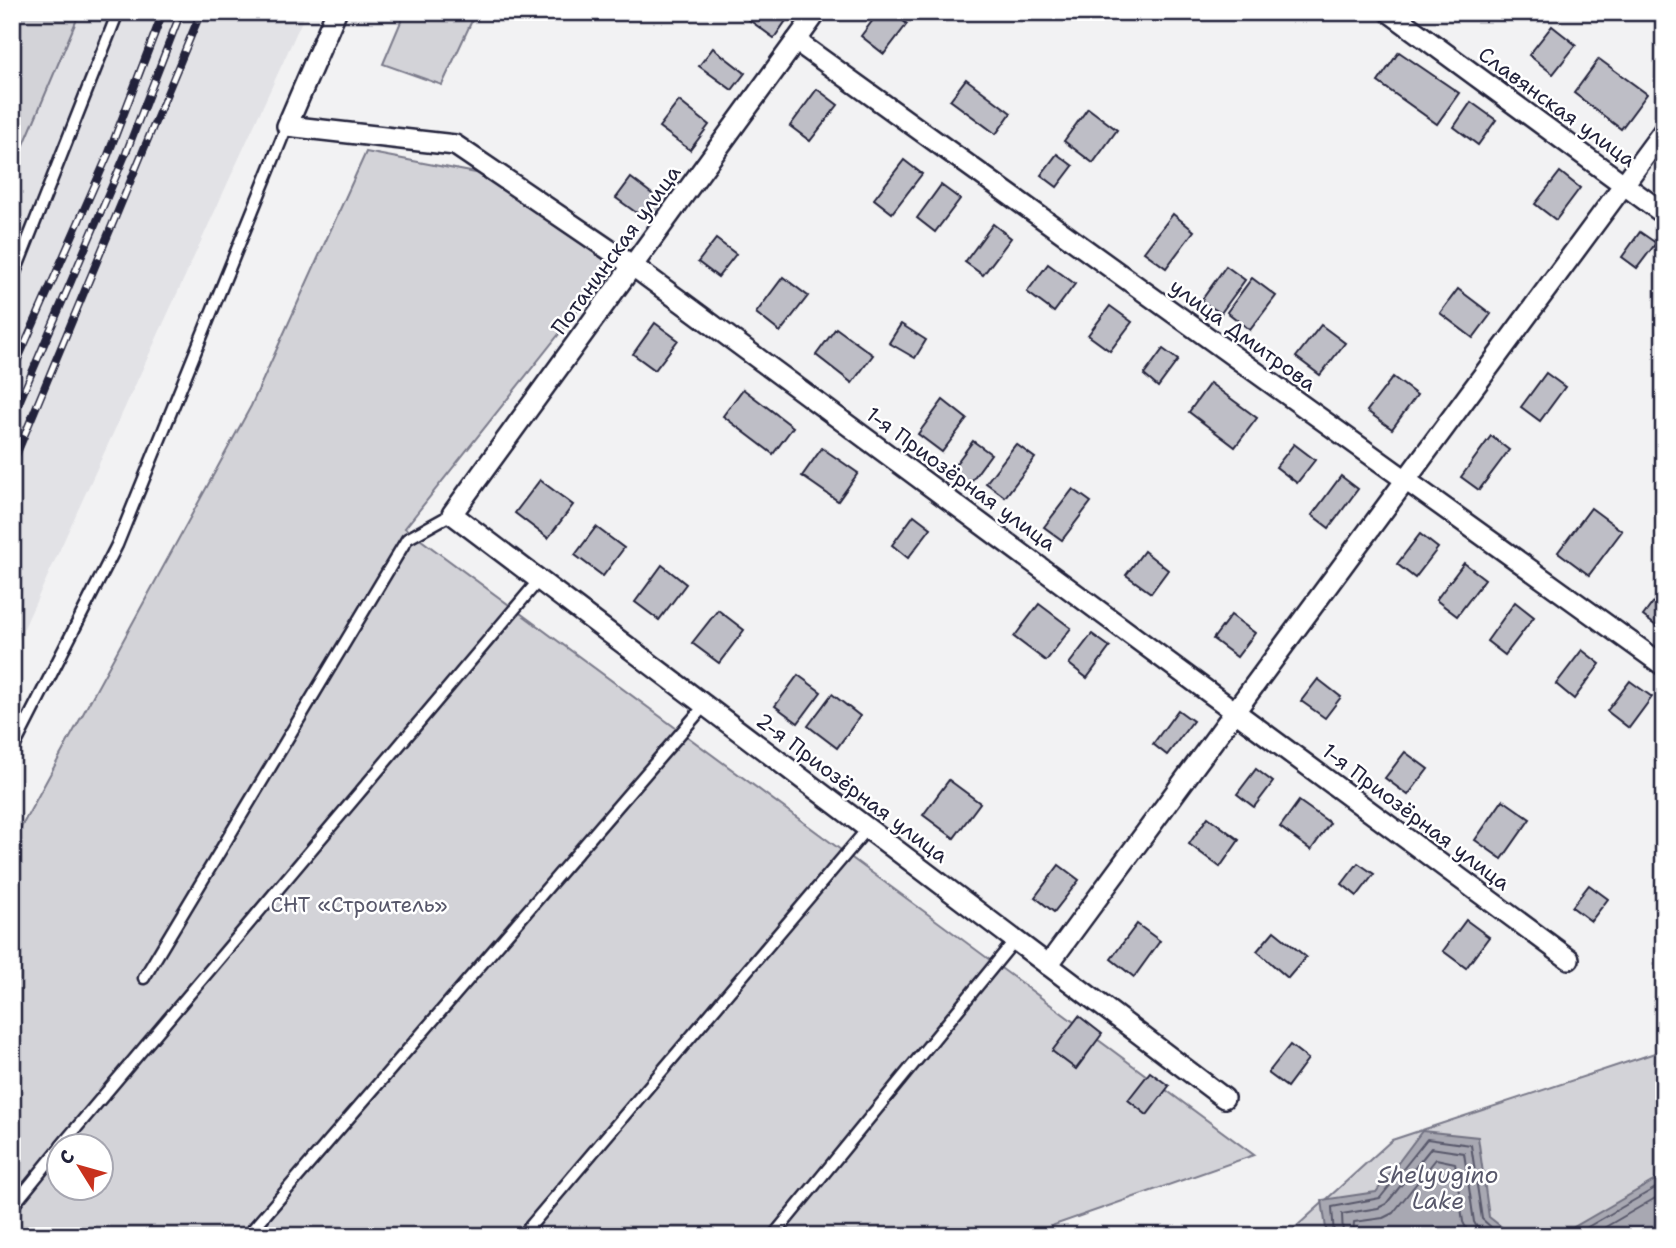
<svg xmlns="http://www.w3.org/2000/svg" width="1676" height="1248" viewBox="0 0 1676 1248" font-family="'Shantell Sans',sans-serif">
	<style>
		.built { fill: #e2e2e6 }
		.green { fill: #d3d3d8; stroke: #7a7a8a; stroke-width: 2; fill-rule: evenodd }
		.water { fill: #a8a8b2; stroke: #727282; stroke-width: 2 }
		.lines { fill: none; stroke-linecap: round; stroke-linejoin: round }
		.shore { stroke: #58586b; stroke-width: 2 }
		.building { fill: #bebec6; stroke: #22223b; stroke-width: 2 }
		.lane-casing { stroke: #22223b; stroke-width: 15 }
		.street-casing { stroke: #22223b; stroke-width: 24 }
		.lane { stroke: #fff; stroke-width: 10 }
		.street { stroke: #fff; stroke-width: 19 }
		.rail-casing { stroke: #22223b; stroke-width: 8 }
		.rail { stroke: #fff; stroke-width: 5; stroke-dasharray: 16; stroke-linecap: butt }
		.labels { text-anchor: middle; stroke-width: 5; stroke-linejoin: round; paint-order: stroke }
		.street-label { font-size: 21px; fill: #22223b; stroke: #fff }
		.park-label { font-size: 21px; fill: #57576a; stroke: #fff }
		.water-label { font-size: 23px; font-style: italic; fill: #58586b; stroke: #fff }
	</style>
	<rect width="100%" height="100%" fill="#f2f2f3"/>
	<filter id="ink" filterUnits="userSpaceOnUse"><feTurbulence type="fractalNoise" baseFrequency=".0143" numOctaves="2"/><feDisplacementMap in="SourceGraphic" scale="14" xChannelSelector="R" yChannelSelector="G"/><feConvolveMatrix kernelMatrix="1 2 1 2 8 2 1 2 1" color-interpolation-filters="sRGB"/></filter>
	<g filter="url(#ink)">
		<!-- built -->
		<path class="built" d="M 80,12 L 306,12 L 12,654 L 12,173 Z"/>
		<!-- green -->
		<g class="green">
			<path d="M 12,12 L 80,12 L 12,173 Z"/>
			<path d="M 405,12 L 476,12 L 442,85 L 383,64 Z"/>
			<path d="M 366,152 L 481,174 L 613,266 L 405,528 L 1254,1155 L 1023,1236 L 12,1236 L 12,844 L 251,406 ZM 60,1146 L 102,1146 L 102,1188 L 60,1188 Z"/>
			<path d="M 1664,1050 L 1664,1236 L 1286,1236 L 1392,1140 Z"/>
		</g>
		<!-- water -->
		<g class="water">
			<path d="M 1422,1131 L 1478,1137 L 1489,1217 L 1513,1236 L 1327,1236 L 1322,1200 L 1376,1192 Z"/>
			<path d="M 1664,1175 L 1664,1236 L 1554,1236 L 1560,1235 Z"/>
		</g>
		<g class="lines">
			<!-- shore -->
			<g class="shore">
				<path d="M 1334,1236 L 1332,1207 L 1380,1198 L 1427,1139 L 1471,1145 L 1482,1219 L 1501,1236"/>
				<path d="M 1343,1236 L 1342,1214 L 1378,1208 L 1386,1204 L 1431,1148 L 1464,1153 L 1474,1222 L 1478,1229 L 1487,1236"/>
				<path d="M 1353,1236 L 1354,1222 L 1383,1218 L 1393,1213 L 1436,1159 L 1455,1163 L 1463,1222 L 1470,1236"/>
				<path d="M 1572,1236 L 1664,1183"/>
				<path d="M 1590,1236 L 1664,1193"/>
			</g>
		</g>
		<!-- building -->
		<g class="building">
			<path d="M 738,12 L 792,12 L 774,38 Z"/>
			<path d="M 879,12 L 892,12 L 907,24 L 884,54 L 861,36 Z"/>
			<path d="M 1552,26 L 1576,45 L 1553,74 L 1529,55 Z"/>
			<path d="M 713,48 L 745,73 L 732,90 L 699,66 Z"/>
			<path d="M 1399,52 L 1459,93 L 1437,124 L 1378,82 Z"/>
			<path d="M 1599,59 L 1647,94 L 1621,129 L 1574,93 Z"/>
			<path d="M 966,79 L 1011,113 L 996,134 L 950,100 Z"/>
			<path d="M 817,89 L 838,105 L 810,141 L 790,126 Z"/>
			<path d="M 679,101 L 709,125 L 690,150 L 659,127 Z"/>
			<path d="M 1471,102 L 1496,120 L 1478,145 L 1454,127 Z"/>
			<path d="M 1088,108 L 1117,130 L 1093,163 L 1064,141 Z"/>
			<path d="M 1057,154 L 1073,166 L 1057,187 L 1041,175 Z"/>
			<path d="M 904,160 L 922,174 L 892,213 L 874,199 Z"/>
			<path d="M 1560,172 L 1580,188 L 1556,220 L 1535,204 Z"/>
			<path d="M 631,178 L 664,203 L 649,222 L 616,198 Z"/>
			<path d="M 941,185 L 960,199 L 935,232 L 917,218 Z"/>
			<path d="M 1173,214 L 1194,231 L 1166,268 L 1144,252 Z"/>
			<path d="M 993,224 L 1011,238 L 983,275 L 965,262 Z"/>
			<path d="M 1640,232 L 1656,243 L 1637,268 L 1622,257 Z"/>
			<path d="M 716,239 L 736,254 L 718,277 L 698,262 Z"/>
			<path d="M 1048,264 L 1075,284 L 1054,312 L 1027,292 Z"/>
			<path d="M 1226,266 L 1245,280 L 1221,313 L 1201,301 Z"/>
			<path d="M 783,277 L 808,296 L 780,332 L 756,313 Z"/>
			<path d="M 1252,278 L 1276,296 L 1250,330 L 1227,312 Z"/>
			<path d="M 1458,289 L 1491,314 L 1473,338 L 1440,313 Z"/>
			<path d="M 1110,306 L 1132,322 L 1110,351 L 1088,335 Z"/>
			<path d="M 655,323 L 678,340 L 655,370 L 633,354 Z"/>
			<path d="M 901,324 L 926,340 L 915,358 L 889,343 Z"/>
			<path d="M 1321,325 L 1345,343 L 1320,375 L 1296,357 Z"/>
			<path d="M 836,328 L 873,355 L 852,383 L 816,355 Z"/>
			<path d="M 1163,349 L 1178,360 L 1158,387 L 1144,375 Z"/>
			<path d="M 1546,373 L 1565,387 L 1540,421 L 1521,407 Z"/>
			<path d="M 1393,377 L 1417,395 L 1392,429 L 1367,411 Z"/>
			<path d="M 1210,383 L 1257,418 L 1235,447 L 1189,412 Z"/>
			<path d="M 743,389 L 793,427 L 773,454 L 723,416 Z"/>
			<path d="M 943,400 L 967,419 L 942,452 L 918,434 Z"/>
			<path d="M 1491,436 L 1509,450 L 1479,490 L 1461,477 Z"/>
			<path d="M 973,441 L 991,454 L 967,487 L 949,473 Z"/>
			<path d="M 1016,444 L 1035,458 L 1005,497 L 986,483 Z"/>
			<path d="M 1294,444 L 1315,460 L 1297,483 L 1276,467 Z"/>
			<path d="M 822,448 L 858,473 L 838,501 L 802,476 Z"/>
			<path d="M 1341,476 L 1358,489 L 1329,528 L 1312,515 Z"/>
			<path d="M 540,480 L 573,505 L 548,538 L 515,513 Z"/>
			<path d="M 1073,489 L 1091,502 L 1062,540 L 1044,527 Z"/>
			<path d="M 1591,508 L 1622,531 L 1589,575 L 1558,552 Z"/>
			<path d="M 914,515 L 931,528 L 908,558 L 892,545 Z"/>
			<path d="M 596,527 L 624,548 L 603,576 L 575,555 Z"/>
			<path d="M 1420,534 L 1438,548 L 1415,578 L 1397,564 Z"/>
			<path d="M 1144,551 L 1168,570 L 1151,593 L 1126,575 Z"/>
			<path d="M 1464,563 L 1485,579 L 1457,616 L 1436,600 Z"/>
			<path d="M 662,565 L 686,584 L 659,620 L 635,602 Z"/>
			<path d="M 1664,588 L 1664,632 L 1643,616 Z"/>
			<path d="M 1515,602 L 1534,617 L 1505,655 L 1487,641 Z"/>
			<path d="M 1039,604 L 1071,628 L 1046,661 L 1014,637 Z"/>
			<path d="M 718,610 L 744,630 L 719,663 L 692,643 Z"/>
			<path d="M 1231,615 L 1255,633 L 1237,657 L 1213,639 Z"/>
			<path d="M 1092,634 L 1110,647 L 1087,678 L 1069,664 Z"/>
			<path d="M 1582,650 L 1600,664 L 1574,699 L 1556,684 Z"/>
			<path d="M 798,675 L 821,692 L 798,723 L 775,706 Z"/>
			<path d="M 1318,679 L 1341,697 L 1325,718 L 1301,701 Z"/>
			<path d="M 1630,681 L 1652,697 L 1629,728 L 1607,711 Z"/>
			<path d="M 832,694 L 860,716 L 837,748 L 808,726 Z"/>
			<path d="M 1178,710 L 1193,721 L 1167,755 L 1153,744 Z"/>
			<path d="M 1405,752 L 1428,769 L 1408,795 L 1385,778 Z"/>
			<path d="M 1256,769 L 1273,782 L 1254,807 L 1237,794 Z"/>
			<path d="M 949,780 L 980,803 L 954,838 L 923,815 Z"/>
			<path d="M 1503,800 L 1530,819 L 1502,859 L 1475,840 Z"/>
			<path d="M 1299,801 L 1330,823 L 1311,850 L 1280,827 Z"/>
			<path d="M 1208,817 L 1239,840 L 1220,867 L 1189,844 Z"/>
			<path d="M 1358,863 L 1374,874 L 1357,896 L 1342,884 Z"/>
			<path d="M 1059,865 L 1079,880 L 1054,912 L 1035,897 Z"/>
			<path d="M 1589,885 L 1608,899 L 1591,921 L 1572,907 Z"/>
			<path d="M 1466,920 L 1489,937 L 1466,968 L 1443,951 Z"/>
			<path d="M 1137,924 L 1160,941 L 1134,977 L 1111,959 Z"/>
			<path d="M 1274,931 L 1306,957 L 1288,978 L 1257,951 Z"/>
			<path d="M 1079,1016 L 1102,1034 L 1076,1069 L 1052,1051 Z"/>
			<path d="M 1290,1045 L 1308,1059 L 1287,1087 L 1268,1073 Z"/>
			<path d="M 1150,1072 L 1169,1086 L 1147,1115 L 1128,1100 Z"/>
		</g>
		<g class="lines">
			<defs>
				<g id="lane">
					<path d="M 12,280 L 118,12"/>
					<path d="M 12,751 L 117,545 L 287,126"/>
					<path d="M 144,978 L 407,539 L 452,514"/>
					<path d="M 61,1146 L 539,580"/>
					<path d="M 12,1207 L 60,1148"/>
					<path d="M 247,1236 L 705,705"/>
					<path d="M 522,1236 L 868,828"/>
					<path d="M 773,1236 L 1015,940"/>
				</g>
				<g id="street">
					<path d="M 336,12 L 287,126 L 455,145 L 633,266 L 1569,959"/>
					<path d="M 817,12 L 452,514 L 1224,1098"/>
					<path d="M 1389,12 L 1664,214"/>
					<path d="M 796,41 L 1664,666"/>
					<path d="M 1048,965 L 1664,130"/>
				</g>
			</defs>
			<!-- lane casing -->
			<use href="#lane" class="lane-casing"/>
			<!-- street casing -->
			<use href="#street" class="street-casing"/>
			<!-- lane -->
			<use href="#lane" class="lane"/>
			<!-- street -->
			<use href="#street" class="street"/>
			<defs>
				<g id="rail">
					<path d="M 12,373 L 108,155 L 163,12"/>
					<path d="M 12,419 L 126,153 L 181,12"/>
					<path d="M 12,465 L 201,12"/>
				</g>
			</defs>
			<!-- rail casing -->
			<use href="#rail" class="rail-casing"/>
			<!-- rail -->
			<use href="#rail" class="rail"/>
		</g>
	</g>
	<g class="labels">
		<!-- street labels -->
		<g class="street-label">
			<text transform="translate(1557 107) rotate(36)" y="7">Славянская улица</text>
			<text transform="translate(616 250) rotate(-54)" y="7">Потанинская улица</text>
			<text transform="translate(1243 335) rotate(36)" y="7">улица Дмитрова</text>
			<text transform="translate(961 479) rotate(36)" y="7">1-я Приозёрная улица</text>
			<text transform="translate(852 788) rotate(37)" y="7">2-я Приозёрная улица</text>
			<text transform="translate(1416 817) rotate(37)" y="7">1-я Приозёрная улица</text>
		</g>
		<!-- park labels -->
		<g class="park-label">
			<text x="359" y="912">СНТ «Строитель»</text>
		</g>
		<!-- water labels -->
		<g class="water-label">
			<text x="1438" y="1183">Shelyugino<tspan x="1438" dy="26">Lake</tspan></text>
		</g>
	</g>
	<!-- margin -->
	<rect width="1676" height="1248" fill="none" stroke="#fff" stroke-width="42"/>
	<rect x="21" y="21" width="1634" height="1206" fill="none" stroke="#22223b" stroke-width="2.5" filter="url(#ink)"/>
	<!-- north arrow -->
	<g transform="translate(80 1167) rotate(307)"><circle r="33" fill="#ffffff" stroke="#a7a7b1" stroke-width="2"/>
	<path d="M0-5L12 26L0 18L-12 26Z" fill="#c8321e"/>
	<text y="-10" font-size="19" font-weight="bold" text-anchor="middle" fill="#22223b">С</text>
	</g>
</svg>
